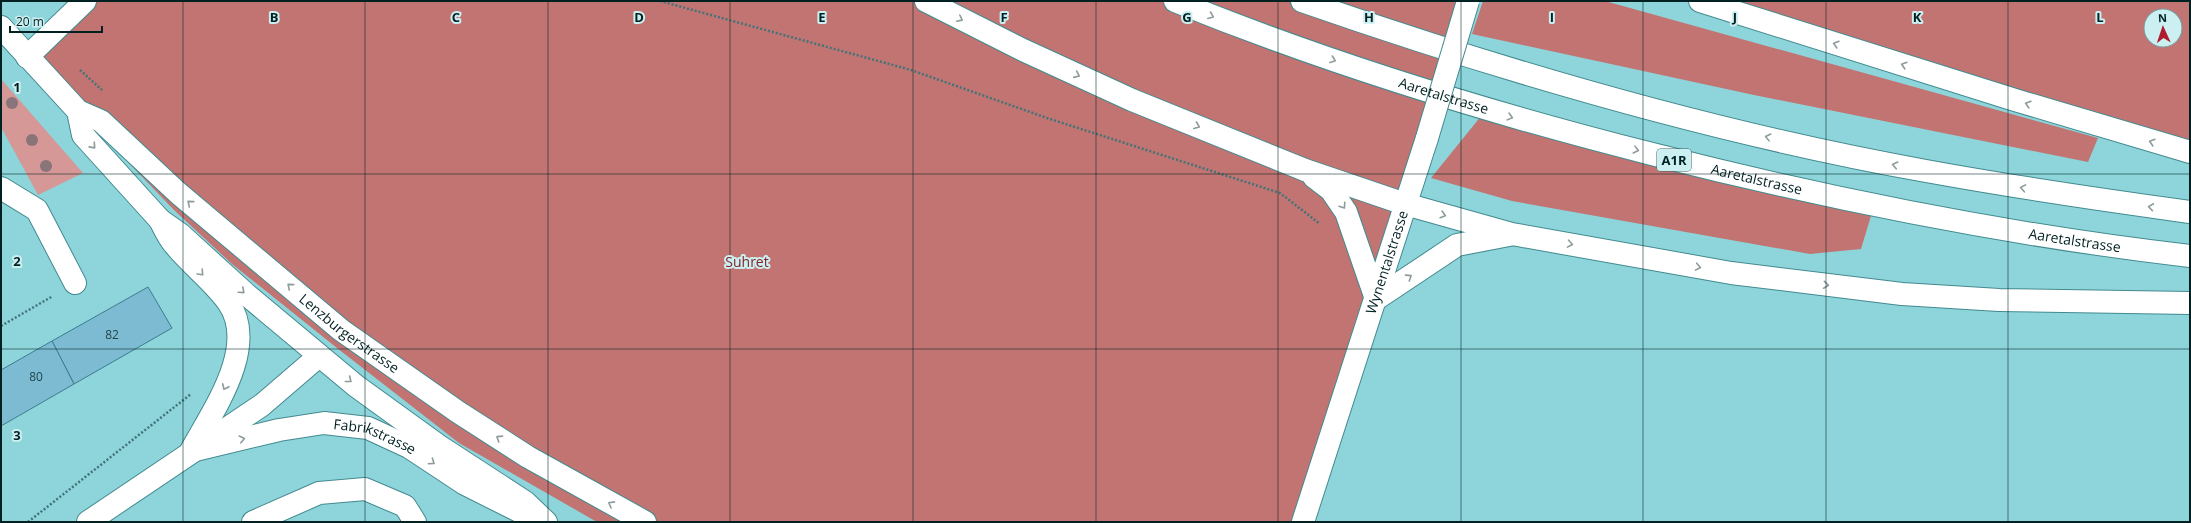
<svg xmlns="http://www.w3.org/2000/svg" width="2191" height="523" viewBox="0 0 2191 523" font-family="'Open Sans',sans-serif">
	<style>
		.green { fill: #d59896 }
		.forest { fill: #c27472; fill-rule: evenodd }
		.building { fill: #7cbbd1; stroke: #3d7c90 }
		.lines { fill: none; stroke-linecap: round; stroke-linejoin: round }
		.minor-casing { stroke: #428a8f; stroke-width: 24 }
		.major-casing { stroke: #428a8f; stroke-width: 24 }
		.highway-casing { stroke: #428a8f; stroke-width: 24 }
		.path { stroke: #427377; stroke-width: 2.5; stroke-dasharray: 2 2; stroke-linecap: butt }
		.minor { stroke: #fff; stroke-width: 22 }
		.major { stroke: #fff; stroke-width: 22 }
		.highway { stroke: #fff; stroke-width: 22 }
		.major-bridge-casing { stroke: #428a8f; stroke-width: 24; stroke-linecap: butt }
		.major-bridge { stroke: #fff; stroke-width: 22 }
		.tree { fill: #887479 }
		.oneway { stroke: #8d9b9c }
		.grid { fill: none; stroke: #012022; stroke-width: 1; stroke-opacity: 0.55 }
		.labels { text-anchor: middle; stroke-width: 4; stroke-linejoin: round; paint-order: stroke }
		.number-label { font-size: 12px; fill: #20474e }
		.shield { fill: #cceff1; stroke: #3e5e60; stroke-width: 1 }
		.shield-label { font-size: 13px; font-weight: bold; fill: #012022 }
		.street-label { font-size: 14px; fill: #012022; stroke: #cceff1 }
		.park-label { font-size: 14px; fill: #83242a; stroke: #cceff1 }
		.grid-label { font-size: 13px; text-anchor: middle; font-weight: bold; fill: #012022; stroke: #cceff1; stroke-width: 4; stroke-linejoin: round; paint-order: stroke }
	</style>
	<rect width="100%" height="100%" fill="#8dd5da"/>
	<!-- green -->
	<path class="green" d="M 1,79 L 83,173 L 38,195 L 1,127 Z"/>
	<!-- forest -->
	<g class="forest">
		<path d="M 85,1 L 1468,1 L 1303,522 L 597,522 L 459,443 L 337,348 L 232,264 L 174,210 L 27,57 Z"/>
		<path d="M 1483,1 L 1605,1 L 2098,138 L 2088,162 L 1754,95 L 1472,34 Z"/>
		<path d="M 1700,1 L 2190,1 L 2190,152 ZM 2151,16 L 2175,16 L 2175,40 L 2151,40 Z"/>
		<path d="M 1486,110 L 1874,206 L 1861,249 L 1810,254 L 1512,201 L 1431,178 Z"/>
	</g>
	<!-- building -->
	<g class="building">
		<path d="M 148,287 L 172,328 L 74,384 L 52,341 Z"/>
		<path d="M 52,341 L 74,384 L 1,426 L 1,370 Z"/>
	</g>
	<g class="lines">
		<defs>
			<g id="minor">
				<path d="M 27,57 L 85,1"/>
				<path d="M 1,188 L 37,210 L 75,283"/>
				<path d="M 160,220 C 164,228 168,237 174,244 C 190,264 213,281 228,302 C 259,346 214,409 192,449"/>
				<path id="s1" d="M 191,451 L 279,430 L 324,423 L 368,428 L 409,447 L 465,484 L 541,522"/>
				<path d="M 88,522 L 262,405 L 319,356"/>
				<path d="M 253,522 L 319,493 L 365,489 L 405,506 L 415,522"/>
			</g>
			<g id="major">
				<path id="s2" d="M 1,27 L 78,111 L 101,121 L 178,193 L 341,330 L 458,412 L 528,457 L 645,522"/>
				<path d="M 78,111 L 83,135 L 160,220 L 180,234 L 247,295 L 356,386 L 439,446 L 525,502 L 546,522"/>
				<path id="s3" d="M 1303,522 L 1427,138"/>
			</g>
			<g id="highway">
				<path d="M 926,1 L 1023,50 L 1132,100 L 1305,170 L 1405,204 L 1512,234 L 1731,273 L 1902,294 L 1999,300 L 2190,303"/>
				<path id="s4" d="M 1175,1 C 1330,64 1490,113 1652,154 C 1829,199 2008,235 2190,256"/>
				<path d="M 1302,1 C 1506,72 1714,133 1926,171 C 2014,187 2102,200 2190,212"/>
				<path d="M 1700,1 L 2015,100 L 2190,152"/>
				<path d="M 1314,177 L 1331,190 L 1346,212 L 1376,299 L 1457,245 L 1509,235"/>
			</g>
		</defs>
		<!-- minor casing -->
		<use href="#minor" class="minor-casing"/>
		<!-- major casing -->
		<use href="#major" class="major-casing"/>
		<!-- highway casing -->
		<use href="#highway" class="highway-casing"/>
		<!-- path -->
		<g class="path">
			<path d="M 660,1 L 911,70 L 1047,118 L 1280,193 L 1320,224"/>
			<path d="M 80,70 L 102,90"/>
			<path d="M 1,326 L 53,296"/>
			<path d="M 28,522 L 191,394"/>
		</g>
		<!-- minor -->
		<use href="#minor" class="minor"/>
		<!-- major -->
		<use href="#major" class="major"/>
		<!-- highway -->
		<use href="#highway" class="highway"/>
		<defs>
			<path id="major-bridge" d="M 1427,138 L 1468,1"/>
		</defs>
		<!-- major-bridge casing -->
		<use href="#major-bridge" class="major-bridge-casing"/>
		<!-- major-bridge -->
		<use href="#major-bridge" class="major-bridge"/>
	</g>
	<!-- trees -->
	<g class="tree">
		<circle cx="12" cy="103" r="6"/>
		<circle cx="32" cy="140" r="6"/>
		<circle cx="46" cy="166" r="6"/>
	</g>
	<!-- one-way arrows -->
	<defs><path id="oneway-chevron" d="M-2-3.5L2.5 0L-2 3.5" fill="none" stroke-width="1.6" stroke-linecap="round" stroke-linejoin="round"/></defs>
	<g class="oneway">
		<use href="#oneway-chevron" transform="translate(1211 16) rotate(22)"/>
		<use href="#oneway-chevron" transform="translate(960 19) rotate(27)"/>
		<use href="#oneway-chevron" transform="translate(1836 44) rotate(-163)"/>
		<use href="#oneway-chevron" transform="translate(1333 60) rotate(20)"/>
		<use href="#oneway-chevron" transform="translate(1904 65) rotate(-163)"/>
		<use href="#oneway-chevron" transform="translate(1077 75) rotate(24)"/>
		<use href="#oneway-chevron" transform="translate(2028 104) rotate(-163)"/>
		<use href="#oneway-chevron" transform="translate(1510 117) rotate(15)"/>
		<use href="#oneway-chevron" transform="translate(1197 126) rotate(22)"/>
		<use href="#oneway-chevron" transform="translate(1768 137) rotate(-166)"/>
		<use href="#oneway-chevron" transform="translate(2152 142) rotate(-163)"/>
		<use href="#oneway-chevron" transform="translate(93 146) rotate(48)"/>
		<use href="#oneway-chevron" transform="translate(1636 150) rotate(14)"/>
		<use href="#oneway-chevron" transform="translate(1895 165) rotate(-168)"/>
		<use href="#oneway-chevron" transform="translate(2023 188) rotate(-170)"/>
		<use href="#oneway-chevron" transform="translate(190 203) rotate(-140)"/>
		<use href="#oneway-chevron" transform="translate(1343 206) rotate(56)"/>
		<use href="#oneway-chevron" transform="translate(2151 207) rotate(-172)"/>
		<use href="#oneway-chevron" transform="translate(1443 215) rotate(16)"/>
		<use href="#oneway-chevron" transform="translate(1570 244) rotate(10)"/>
		<use href="#oneway-chevron" transform="translate(1698 267) rotate(10)"/>
		<use href="#oneway-chevron" transform="translate(201 273) rotate(47)"/>
		<use href="#oneway-chevron" transform="translate(1409 277) rotate(-33)"/>
		<use href="#oneway-chevron" transform="translate(1826 285) rotate(6)"/>
		<use href="#oneway-chevron" transform="translate(290 286) rotate(-140)"/>
		<use href="#oneway-chevron" transform="translate(242 291) rotate(42)"/>
		<use href="#oneway-chevron" transform="translate(349 380) rotate(39)"/>
		<use href="#oneway-chevron" transform="translate(225 387) rotate(115)"/>
		<use href="#oneway-chevron" transform="translate(499 438) rotate(-147)"/>
		<use href="#oneway-chevron" transform="translate(242 439) rotate(-13)"/>
		<use href="#oneway-chevron" transform="translate(432 462) rotate(34)"/>
		<use href="#oneway-chevron" transform="translate(611 504) rotate(-151)"/>
	</g>
	<!-- grid -->
	<path class="grid" d="M 183,1 L 183,522M 365,1 L 365,522M 548,1 L 548,522M 730,1 L 730,522M 913,1 L 913,522M 1096,1 L 1096,522M 1278,1 L 1278,522M 1461,1 L 1461,522M 1643,1 L 1643,522M 1826,1 L 1826,522M 2008,1 L 2008,522M 1,174 L 2190,174M 1,349 L 2190,349"/>
	<g class="labels">
		<!-- number labels -->
		<g class="number-label">
			<text x="112" y="339">82</text>
			<text x="36" y="381">80</text>
		</g>
		<!-- shield labels -->
		<rect class="shield" x="1657" y="149" width="34" height="22" rx="3"/>
		<g class="shield-label">
			<text x="1674" y="165">A1R</text>
		</g>
		<!-- street labels -->
		<g class="street-label">
			<text dy="5" stroke="none"><textPath href="#s4" startOffset="285">Aaretalstrasse</textPath></text>
			<text dy="5" stroke="none"><textPath href="#s4" startOffset="609">Aaretalstrasse</textPath></text>
			<text dy="5" stroke="none"><textPath href="#s4" startOffset="933">Aaretalstrasse</textPath></text>
			<text dy="5" stroke="none"><textPath href="#s3" startOffset="273">Wynentalstrasse</textPath></text>
			<text dy="5" stroke="none"><textPath href="#s2" startOffset="466">Lenzburgerstrasse</textPath></text>
			<text dy="5" stroke="none"><textPath href="#s1" startOffset="189">Fabrikstrasse</textPath></text>
		</g>
		<!-- park labels -->
		<g class="park-label">
			<text x="747" y="267">Suhret</text>
		</g>
	</g>
	<g class="grid-label">
		<text x="274" y="22">B</text>
		<text x="456" y="22">C</text>
		<text x="639" y="22">D</text>
		<text x="822" y="22">E</text>
		<text x="1004" y="22">F</text>
		<text x="1187" y="22">G</text>
		<text x="1369" y="22">H</text>
		<text x="1552" y="22">I</text>
		<text x="1735" y="22">J</text>
		<text x="1917" y="22">K</text>
		<text x="2100" y="22">L</text>
		<text x="17" y="92">1</text>
		<text x="17" y="266">2</text>
		<text x="17" y="440">3</text>
	</g>
	<!-- border -->
	<rect width="2191" height="523" fill="none" stroke="#012022" stroke-width="4"/>
	<!-- north arrow -->
	<g transform="translate(2163 28) rotate(357)"><circle r="19" fill="#cceff1" stroke="#7b9c9e"/>
	<path d="M0-3L7 15L0 10L-7 15Z" fill="#af1b2e"/>
	<text y="-6" font-size="11" font-weight="bold" text-anchor="middle" fill="#012022">N</text>
	</g>
	<!-- scale -->
	<path d="M10 26v6h92v-6" fill="none" stroke="#012022" stroke-width="2"/>
	<text x="16" y="26" font-size="12" fill="#012022" stroke="#cceff1" stroke-width="3" paint-order="stroke">20 m</text>
</svg>
